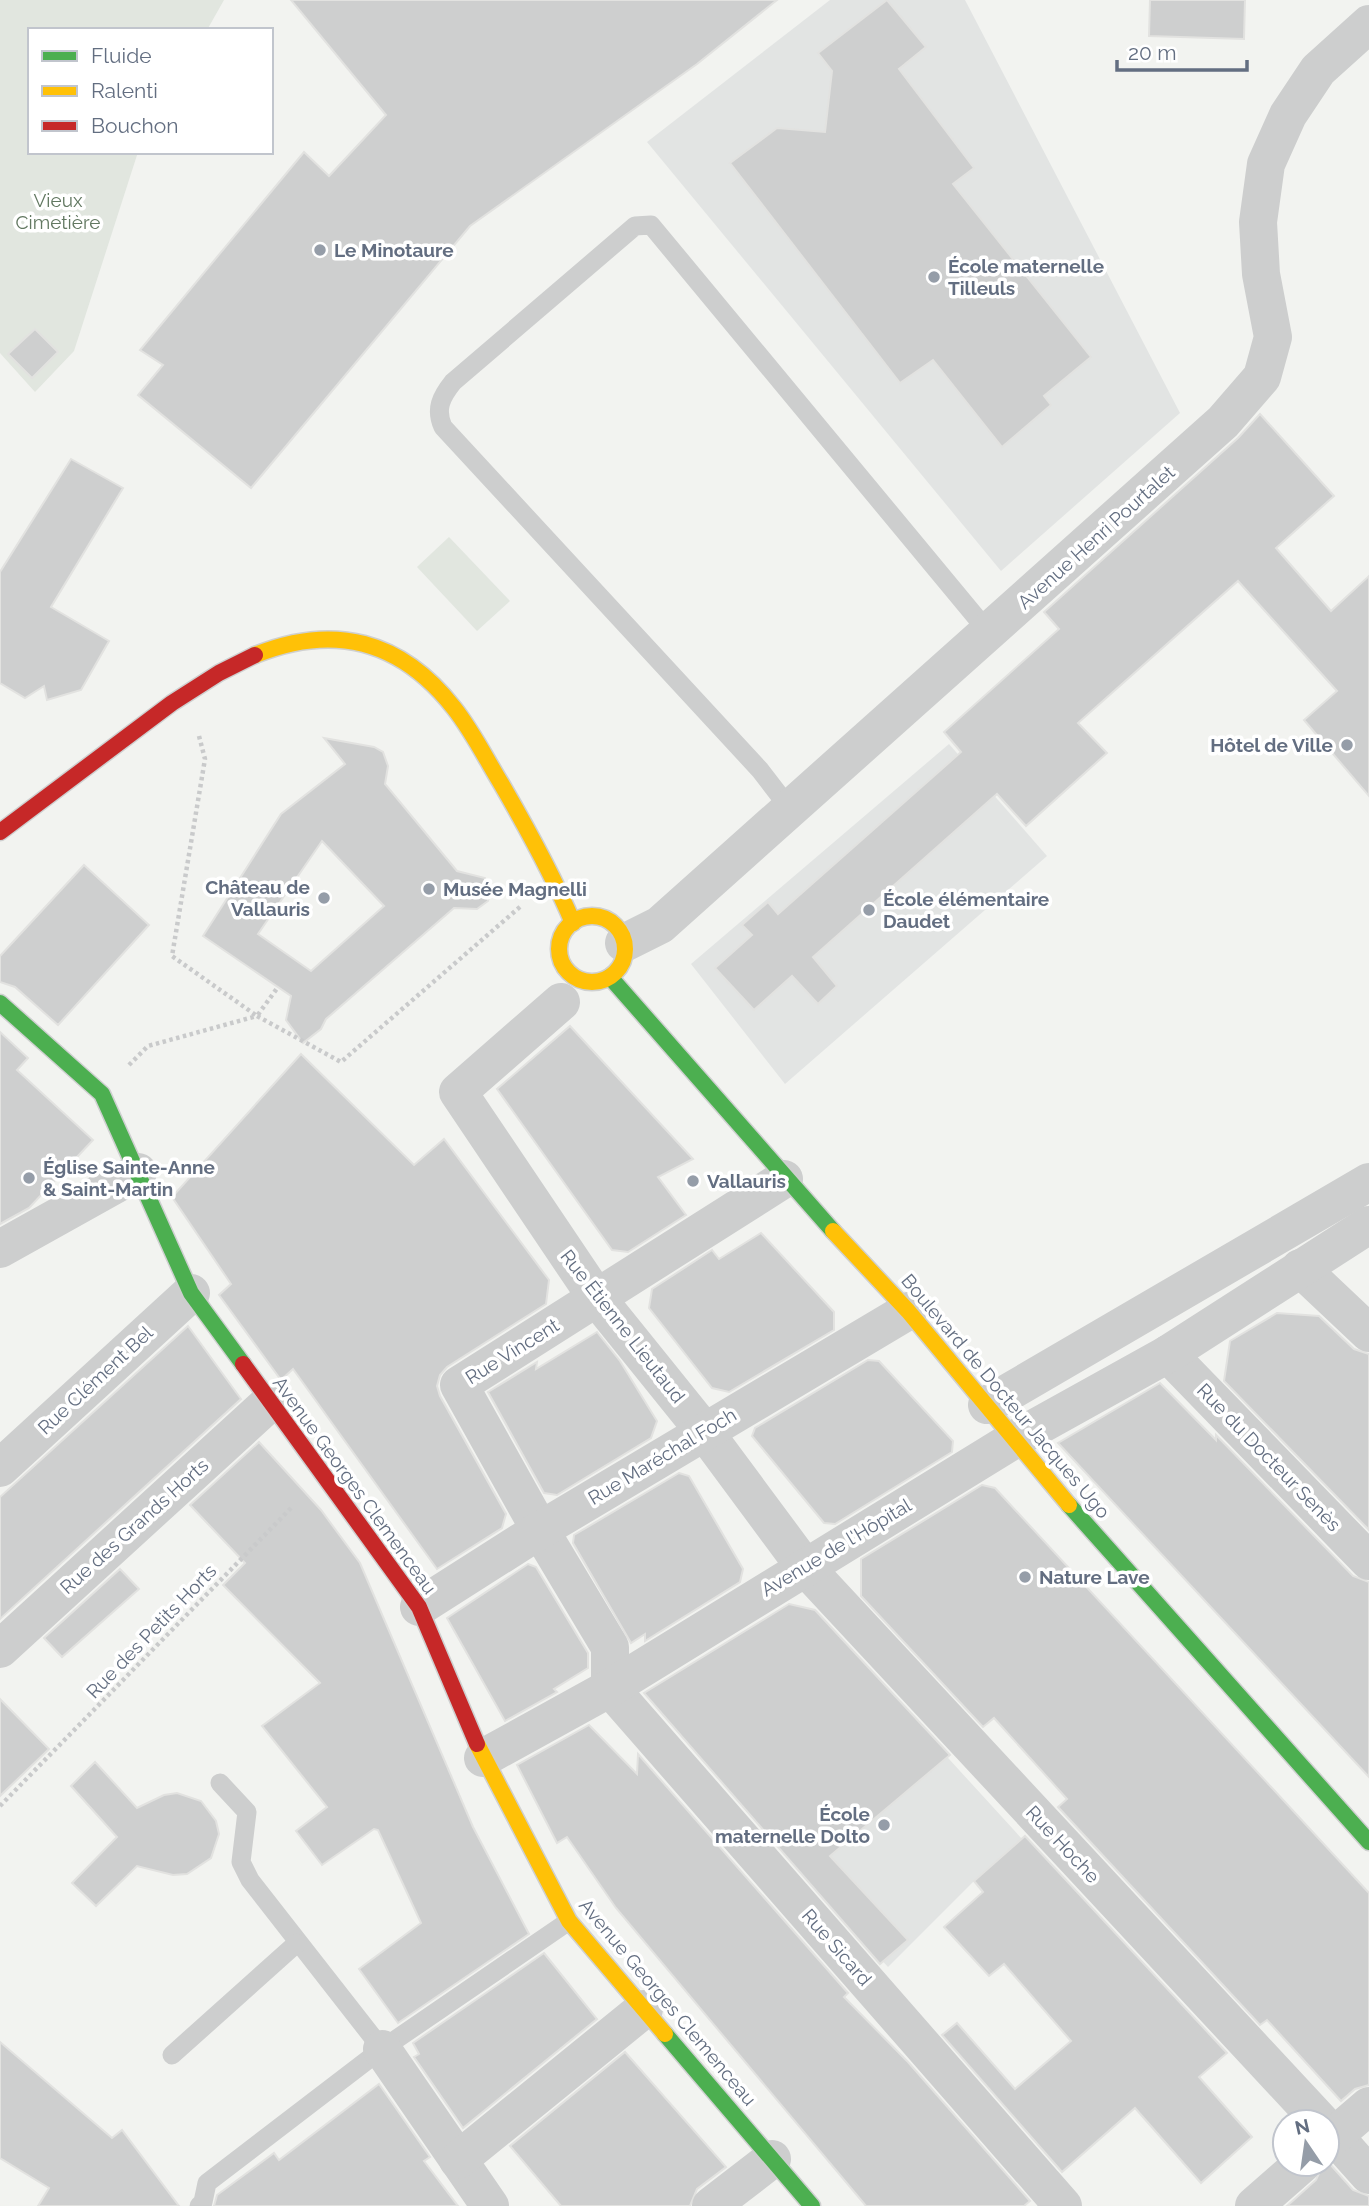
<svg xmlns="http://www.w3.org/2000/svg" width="1369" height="2206" viewBox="0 0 1369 2206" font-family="Raleway,sans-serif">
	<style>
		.built { fill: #e2e4e3 }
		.green { fill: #e1e6df }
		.building { fill: #cecfcf; stroke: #e2e2e0; stroke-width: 2; fill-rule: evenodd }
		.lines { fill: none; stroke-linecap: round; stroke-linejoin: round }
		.fast-casing { stroke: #cfd0d0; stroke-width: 19 }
		.slow-casing { stroke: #cfd0d0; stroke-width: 19 }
		.jam-casing { stroke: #cfd0d0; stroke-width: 19 }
		.path { stroke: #c9cacb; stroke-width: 4.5; stroke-dasharray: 3.5 3.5; stroke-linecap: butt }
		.lane { stroke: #cdcece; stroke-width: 19 }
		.street { stroke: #cdcece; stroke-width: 38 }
		.fast { stroke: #4caf50; stroke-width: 16 }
		.slow { stroke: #ffc107; stroke-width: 16 }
		.jam { stroke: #c62828; stroke-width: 16 }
		.poi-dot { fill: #959da8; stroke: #fff; stroke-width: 2.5 }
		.labels { text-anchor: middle; stroke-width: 7; stroke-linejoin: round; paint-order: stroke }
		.park-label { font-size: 19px; fill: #627861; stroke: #fff }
		.poi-label { font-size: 19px; font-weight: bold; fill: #636e81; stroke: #fff; text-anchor: start }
		.street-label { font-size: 19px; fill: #636e81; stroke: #fff }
	</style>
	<rect width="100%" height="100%" fill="#f2f3f0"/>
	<!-- built -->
	<g class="built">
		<path d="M 830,0 L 965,0 L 1180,413 L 1001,571 L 647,142 Z"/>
		<path d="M 949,744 L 1047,856 L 785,1084 L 691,964 Z"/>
		<path d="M 887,1691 L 1022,1839 L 974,1881 L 888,1967 L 746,1811 Z"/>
	</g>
	<!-- green -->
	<g class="green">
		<path d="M 0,0 L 224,0 L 207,30 L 30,30 L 30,152 L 138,152 L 74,351 L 35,392 L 0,353 Z"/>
		<path d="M 449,537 L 510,601 L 477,631 L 417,567 Z"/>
	</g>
	<!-- building -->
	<g class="building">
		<path d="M 291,0 L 777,0 L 697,64 L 470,226 L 251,488 L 138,395 L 163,365 L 140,350 L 304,152 L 329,176 L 386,115 Z"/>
		<path d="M 887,0 L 926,47 L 899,69 L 974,168 L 953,184 L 1091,357 L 1044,396 L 1051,405 L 1002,447 L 933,360 L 900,383 L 730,163 L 777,128 L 825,132 L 832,71 L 818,53 Z"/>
		<path d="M 1150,0 L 1245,0 L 1244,39 L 1149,36 Z"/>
		<path d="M 35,329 L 58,352 L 32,378 L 8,354 Z"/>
		<path d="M 1260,414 L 1334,496 L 1276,548 L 1331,611 L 1369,576 L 1369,796 L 1304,720 L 1337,691 L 1238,581 L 1078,723 L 1107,753 L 1026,826 L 997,794 L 813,957 L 837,986 L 818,1004 L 792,976 L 754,1010 L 715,968 L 752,935 L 742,925 L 768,902 L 778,914 L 961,752 L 944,732 L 1059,629 L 1044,612 L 1238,438 Z"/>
		<path d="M 71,459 L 123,488 L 51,607 L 109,641 L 81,690 L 47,700 L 44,686 L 25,698 L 0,683 L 0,572 Z"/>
		<path d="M 324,738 L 374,747 L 383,752 L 388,766 L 385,784 L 457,871 L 485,878 L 490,893 L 488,901 L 477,909 L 454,908 L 326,1019 L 321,1029 L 303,1043 L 286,1020 L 291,996 L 203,936 L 281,814 L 345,764 ZM 322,841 L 384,906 L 311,971 L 258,934 Z"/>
		<path d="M 84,865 L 149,925 L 58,1025 L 15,987 L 0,982 L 0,956 Z"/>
		<path d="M 570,1026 L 693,1159 L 658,1177 L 686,1215 L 628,1252 L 612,1250 L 497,1089 Z"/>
		<path d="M 0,1032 L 28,1058 L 17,1070 L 93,1140 L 29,1208 L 0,1224 Z"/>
		<path d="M 301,1054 L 414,1165 L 444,1139 L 549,1280 L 546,1304 L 447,1367 L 440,1375 L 437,1386 L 440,1396 L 506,1514 L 502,1528 L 437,1569 L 293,1369 L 281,1380 L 219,1295 L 231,1284 L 172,1197 Z"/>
		<path d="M 761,1233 L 834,1312 L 834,1330 L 729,1392 L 712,1388 L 649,1308 L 652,1289 L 712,1250 L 719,1259 Z"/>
		<path d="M 1277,1313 L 1319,1316 L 1354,1349 L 1369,1354 L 1369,1530 L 1224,1381 L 1230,1341 Z"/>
		<path d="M 188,1326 L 241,1399 L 0,1619 L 0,1497 Z"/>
		<path d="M 597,1332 L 620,1361 L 657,1421 L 651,1438 L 557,1495 L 544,1493 L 488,1392 L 537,1362 L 536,1369 Z"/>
		<path d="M 868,1360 L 879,1361 L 953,1441 L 952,1452 L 835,1524 L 824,1523 L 752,1436 L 755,1428 Z"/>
		<path d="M 1160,1383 L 1216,1440 L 1216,1435 L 1353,1576 L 1369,1582 L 1369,1777 L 1058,1443 Z"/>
		<path d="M 259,1442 L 321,1510 L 360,1563 L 473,1827 L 529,1934 L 398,2023 L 359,1969 L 421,1923 L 378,1830 L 374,1829 L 322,1865 L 296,1831 L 327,1807 L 262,1726 L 320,1683 L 223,1585 L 245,1563 L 190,1505 Z"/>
		<path d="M 679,1473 L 689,1476 L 743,1569 L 740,1582 L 645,1641 L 645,1634 L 631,1643 L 573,1543 L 574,1535 Z"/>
		<path d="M 982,1485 L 995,1488 L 1369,1893 L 1369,2085 L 1355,2089 L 1341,2101 L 1267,2020 L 1260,2025 L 1058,1807 L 1067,1799 L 994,1718 L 983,1727 L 861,1596 L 861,1559 Z"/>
		<path d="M 528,1564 L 536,1567 L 588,1653 L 588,1668 L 554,1689 L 557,1692 L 505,1721 L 447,1618 Z"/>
		<path d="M 120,1569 L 139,1589 L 62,1657 L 44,1638 Z"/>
		<path d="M 789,1604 L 815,1610 L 950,1755 L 830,1856 L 908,1940 L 880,1964 L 644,1693 Z"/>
		<path d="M 0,1699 L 49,1749 L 0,1796 Z"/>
		<path d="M 589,1725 L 637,1774 L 638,1754 L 848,1993 L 844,1997 L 908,2062 L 1030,2201 L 1024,2206 L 866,2206 L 616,1908 L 567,1837 L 557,1843 L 517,1765 Z"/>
		<path d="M 95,1762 L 137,1808 L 164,1795 L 177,1793 L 201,1801 L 216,1821 L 219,1834 L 211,1858 L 187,1874 L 173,1875 L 137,1866 L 96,1906 L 72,1883 L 117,1837 L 71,1786 Z"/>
		<path d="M 1025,1836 L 1227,2053 L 1199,2077 L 1252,2137 L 1201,2183 L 1135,2108 L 1062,2172 L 942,2035 L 957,2023 L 1015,2089 L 1071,2041 L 1004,1964 L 989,1976 L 944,1927 L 983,1892 L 974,1881 Z"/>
		<path d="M 544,1953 L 597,2019 L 463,2128 L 414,2057 L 419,2054 L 413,2043 Z"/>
		<path d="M 0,2042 L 112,2138 L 122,2130 L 179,2206 L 38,2206 L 49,2188 L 0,2158 Z"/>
		<path d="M 625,2052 L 726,2167 L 697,2189 L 690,2206 L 561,2206 L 510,2146 Z"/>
		<path d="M 379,2084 L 430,2157 L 424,2161 L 458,2206 L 214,2206 L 217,2195 L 274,2153 L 279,2160 Z"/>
		<path d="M 1329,2163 L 1353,2190 L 1369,2196 L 1369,2206 L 1287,2206 L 1316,2180 L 1323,2165 Z"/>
	</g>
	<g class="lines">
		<defs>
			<g id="fast">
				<path d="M 610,977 L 833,1231"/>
				<path d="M 0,1003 L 102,1094 L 191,1293 L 243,1364"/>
				<path d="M 1069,1505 L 1369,1842"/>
				<path d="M 665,2034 L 812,2206"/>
			</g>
			<g id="slow">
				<path d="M 255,655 C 334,623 401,640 454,708 C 473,732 486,759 502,785 C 528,830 553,875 573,923"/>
				<circle cx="592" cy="949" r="33"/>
				<path d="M 833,1231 L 908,1311 L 1069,1505"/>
				<path d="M 477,1744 L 569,1921 L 665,2034"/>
			</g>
			<g id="jam">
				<path d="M 0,832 L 172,703 L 219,673 L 255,655"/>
				<path d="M 243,1364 L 419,1607 L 477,1744"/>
			</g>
		</defs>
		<!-- fast casing -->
		<use href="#fast" class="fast-casing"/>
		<!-- slow casing -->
		<use href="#slow" class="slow-casing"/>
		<!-- jam casing -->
		<use href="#jam" class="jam-casing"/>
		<!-- path -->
		<g class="path">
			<path d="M 199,736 L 205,759 L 172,956 L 257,1016 L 278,987"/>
			<path d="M 129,1065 L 148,1046 L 257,1016 L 341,1062 L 521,906"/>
			<path d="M 0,1806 L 293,1506"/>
		</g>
		<!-- lane -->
		<g class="lane">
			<path d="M 790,809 L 760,770 L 443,427 C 435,409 441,397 453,382 L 635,226 L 651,225 L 990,634"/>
			<path d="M 220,1783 L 247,1812 L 241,1862 L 250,1880 L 382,2049"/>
			<path d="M 172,2055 L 297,1943"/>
			<path d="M 199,2206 L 203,2202 L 207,2183 L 382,2049 L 569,1921"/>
		</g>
		<!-- street -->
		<g class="street">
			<path d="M 624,943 L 660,925 L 1223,422 L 1262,377 L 1273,337 L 1261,274 L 1258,222 L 1266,164 L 1288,115 L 1318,70 L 1369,24"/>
			<path d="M 561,1002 L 458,1092 L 596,1297 L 704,1431 L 804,1566 L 1321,2122"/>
			<path d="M 784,1179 L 459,1385 L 540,1530 L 610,1647 L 610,1688 L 1063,2206"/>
			<path d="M 0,1249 L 138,1172"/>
			<path d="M 1300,1268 L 1369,1333"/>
			<path d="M 1168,1354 L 1369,1561"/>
			<path d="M 987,1405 L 1369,1182"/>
			<path d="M 0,1468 L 191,1293"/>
			<path d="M 419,1607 L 540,1530 L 908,1311"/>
			<path d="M 0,1649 L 269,1403"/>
			<path d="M 483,1758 L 610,1688 L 1015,1439 L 1168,1354 L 1369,1225"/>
			<path d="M 382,2049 L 490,2206"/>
			<path d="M 1327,2128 L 1369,2175"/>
			<path d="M 1327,2142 L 1369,2106"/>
			<path d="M 458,2160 L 644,2009"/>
			<path d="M 711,2206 L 772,2159"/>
			<path d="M 1254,2206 L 1302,2164"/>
		</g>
		<!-- fast -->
		<use href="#fast" class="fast"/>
		<!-- slow -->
		<use href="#slow" class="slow"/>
		<!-- jam -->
		<use href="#jam" class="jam"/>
	</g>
	<!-- markers -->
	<g class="poi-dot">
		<circle cx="320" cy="250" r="7"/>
		<circle cx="934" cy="277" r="7"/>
		<circle cx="1347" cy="745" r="7"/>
		<circle cx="429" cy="889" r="7"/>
		<circle cx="324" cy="898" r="7"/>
		<circle cx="869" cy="910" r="7"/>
		<circle cx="29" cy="1178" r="7"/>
		<circle cx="693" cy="1181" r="7"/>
		<circle cx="1025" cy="1577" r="7"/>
		<circle cx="884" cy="1825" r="7"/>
	</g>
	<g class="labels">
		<!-- park labels -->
		<g class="park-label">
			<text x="58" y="207">Vieux<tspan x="58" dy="22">Cimetière</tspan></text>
		</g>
		<!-- poi labels -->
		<g class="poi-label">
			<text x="334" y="257">Le Minotaure</text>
			<text x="948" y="273">École maternelle<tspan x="948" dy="22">Tilleuls</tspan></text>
			<text x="1333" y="752" text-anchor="end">Hôtel de Ville</text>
			<text x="310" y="894" text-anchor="end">Château de<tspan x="310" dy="22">Vallauris</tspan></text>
			<text x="443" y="896">Musée Magnelli</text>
			<text x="883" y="906">École élémentaire<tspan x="883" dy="22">Daudet</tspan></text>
			<text x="43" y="1174">Église Sainte-Anne<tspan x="43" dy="22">&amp; Saint-Martin</tspan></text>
			<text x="707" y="1188">Vallauris</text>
			<text x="1039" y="1584">Nature Lave</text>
			<text x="870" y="1821" text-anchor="end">École<tspan x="870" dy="22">maternelle Dolto</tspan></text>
		</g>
		<!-- street labels -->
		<g class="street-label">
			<text transform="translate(1096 537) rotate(-42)" y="7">Avenue Henri Pourtalet</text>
			<text transform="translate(623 1326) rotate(52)" y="7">Rue Étienne Lieutaud</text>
			<text transform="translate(512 1351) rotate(-32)" y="7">Rue Vincent</text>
			<text transform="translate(95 1380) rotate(-43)" y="7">Rue Clément Bel</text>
			<text transform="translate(1006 1396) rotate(50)" y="7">Boulevard de Docteur Jacques Ugo</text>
			<text transform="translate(662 1456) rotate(-31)" y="7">Rue Maréchal Foch</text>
			<text transform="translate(1269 1457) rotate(46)" y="7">Rue du Docteur Senès</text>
			<text transform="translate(355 1485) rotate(54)" y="7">Avenue Georges Clemenceau</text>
			<text transform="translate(134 1526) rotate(-42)" y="7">Rue des Grands Horts</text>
			<text transform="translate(836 1547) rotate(-31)" y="7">Avenue de l'Hôpital</text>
			<text transform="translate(151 1631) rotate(-46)" y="7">Rue des Petits Horts</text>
			<text transform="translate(1063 1844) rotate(47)" y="7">Rue Hoche</text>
			<text transform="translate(837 1947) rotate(49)" y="7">Rue Sicard</text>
			<text transform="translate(668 2002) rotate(50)" y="7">Avenue Georges Clemenceau</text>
		</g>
	</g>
	<!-- legend -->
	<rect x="28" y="28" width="245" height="126" fill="#ffffff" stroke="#c1c5cd" stroke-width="2"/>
	<rect x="42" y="51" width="35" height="10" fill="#4caf50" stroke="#c1c5cd" stroke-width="2"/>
	<text x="91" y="63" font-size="21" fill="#636e81">Fluide</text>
	<rect x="42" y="86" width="35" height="10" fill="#ffc107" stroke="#c1c5cd" stroke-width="2"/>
	<text x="91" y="98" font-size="21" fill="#636e81">Ralenti</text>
	<rect x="42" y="121" width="35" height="10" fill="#c62828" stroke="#c1c5cd" stroke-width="2"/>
	<text x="91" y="133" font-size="21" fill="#636e81">Bouchon</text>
	<!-- north arrow -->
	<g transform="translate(1306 2143) rotate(347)"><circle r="33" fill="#ffffff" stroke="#c1c5cd" stroke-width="2"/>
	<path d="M0-5L12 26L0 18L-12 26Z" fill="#959da8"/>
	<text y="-10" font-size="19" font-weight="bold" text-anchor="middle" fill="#636e81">N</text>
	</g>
	<!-- scale -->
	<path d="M1117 60v10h130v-10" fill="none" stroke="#636e81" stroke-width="3.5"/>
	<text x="1128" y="60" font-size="21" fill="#636e81" stroke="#ffffff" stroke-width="5" paint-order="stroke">20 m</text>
</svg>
